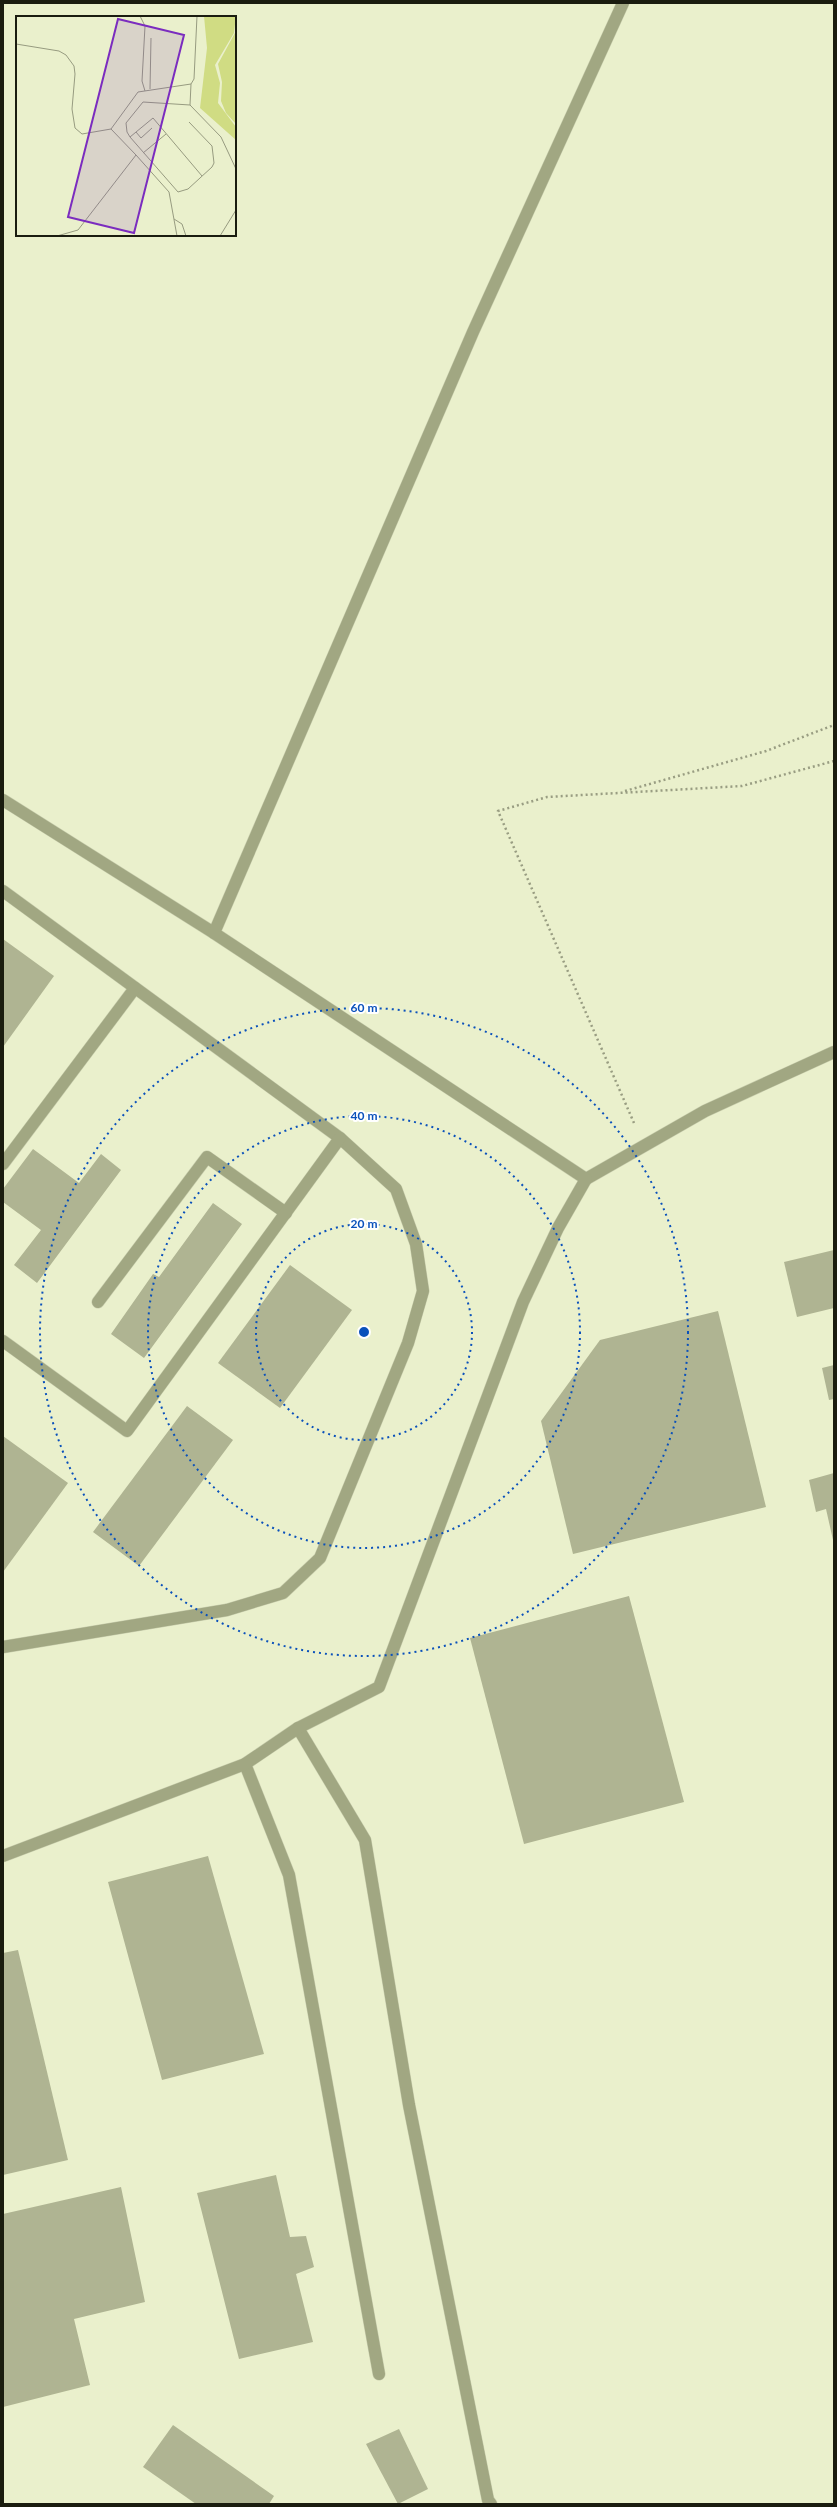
<svg xmlns="http://www.w3.org/2000/svg" width="837" height="2507" viewBox="0 0 837 2507" font-family="Lato,sans-serif">
	<style>
		.building { fill: #afb492 }
		.lines { fill: none; stroke-linecap: round; stroke-linejoin: round }
		.service-casing { stroke: #c9ceae; stroke-width: 13 }
		.path { stroke: #999d82; stroke-width: 2.5; stroke-dasharray: 2 3; stroke-linecap: butt }
		.service { stroke: #a1a782; stroke-width: 12 }
		.ring { fill: none; stroke: #0a51bb; stroke-width: 2; stroke-dasharray: 2 4 }
		.inset-road { fill: none; stroke: #979b80; stroke-width: 1 }
		.view { fill: #7b2cbf; fill-opacity: 0.15; stroke: #7b2cbf; stroke-width: 2 }
		.inset-edge { fill: none; stroke: #1a1c0f; stroke-width: 2 }
		.centre { fill: #0a51bb; stroke: #fff; stroke-width: 2 }
		.ring-label { font-size: 12px; text-anchor: middle; font-weight: bold; fill: #0a51bb; stroke: #fff; stroke-width: 4; stroke-linejoin: round; paint-order: stroke }
	</style>
	<rect width="100%" height="100%" fill="#eaf0cc"/>
	<!-- building -->
	<g class="building">
		<path d="M 3,939 L 54,976 L 3,1047 Z"/>
		<path d="M 33,1149 L 79,1183 L 101,1154 L 121,1170 L 37,1283 L 14,1265 L 41,1230 L 3,1202 L 3,1189 Z"/>
		<path d="M 213,1203 L 242,1224 L 144,1358 L 111,1334 L 153,1274 L 159,1277 Z"/>
		<path d="M 834,1250 L 834,1308 L 797,1317 L 784,1262 Z"/>
		<path d="M 290,1265 L 352,1310 L 280,1408 L 218,1363 Z"/>
		<path d="M 718,1311 L 766,1507 L 573,1554 L 541,1421 L 600,1340 Z"/>
		<path d="M 834,1365 L 834,1399 L 829,1400 L 822,1368 Z"/>
		<path d="M 187,1406 L 233,1440 L 139,1566 L 93,1532 Z"/>
		<path d="M 3,1436 L 68,1483 L 3,1572 Z"/>
		<path d="M 834,1473 L 834,1539 L 833,1540 L 826,1509 L 816,1512 L 809,1480 Z"/>
		<path d="M 629,1596 L 684,1802 L 524,1844 L 470,1638 Z"/>
		<path d="M 208,1856 L 264,2054 L 162,2080 L 108,1882 Z"/>
		<path d="M 18,1950 L 68,2160 L 3,2175 L 3,1953 Z"/>
		<path d="M 276,2175 L 290,2237 L 306,2236 L 314,2267 L 296,2274 L 313,2342 L 239,2359 L 197,2193 Z"/>
		<path d="M 121,2187 L 145,2302 L 74,2319 L 90,2385 L 3,2407 L 3,2214 Z"/>
		<path d="M 173,2425 L 274,2496 L 269,2504 L 196,2504 L 143,2467 Z"/>
		<path d="M 399,2429 L 428,2489 L 398,2504 L 366,2444 Z"/>
	</g>
	<g class="lines">
		<defs>
			<g id="service">
				<path d="M 3,800 L 214,933"/>
				<path d="M 3,891 L 340,1138 L 396,1189 L 416,1244 L 423,1291 L 408,1343 L 320,1558 L 283,1593 L 227,1610 L 3,1647"/>
				<path d="M 3,1164 L 135,988"/>
				<path d="M 586,1179 L 705,1111 L 834,1052"/>
				<path d="M 98,1302 L 207,1157 L 286,1213"/>
				<path d="M 3,1341 L 127,1431 L 340,1138"/>
				<path d="M 298,1728 L 365,1840 L 409,2105 L 488,2500 L 491,2504"/>
				<path d="M 245,1764 L 289,1875 L 379,2374"/>
				<path d="M 3,1856 L 245,1764 L 298,1728 L 379,1687 L 523,1302 L 558,1228 L 586,1179 L 214,933 L 473,332 L 623,3"/>
			</g>
		</defs>
		<!-- service casing -->
		<use href="#service" class="service-casing"/>
		<!-- path -->
		<g class="path">
			<path d="M 625,791 L 766,751 L 834,725"/>
			<path d="M 634,1123 L 498,811 L 547,797 L 742,786 L 834,761"/>
		</g>
		<!-- service -->
		<use href="#service" class="service"/>
	</g>
	<!-- distance rings -->
	<g class="ring">
		<circle cx="364" cy="1332" r="108"/>
		<circle cx="364" cy="1332" r="216"/>
		<circle cx="364" cy="1332" r="324"/>
	</g>
	<!-- overview -->
	<g transform="translate(16 16)">
		<rect width="220" height="220" fill="#eaf0cc"/>
		<path d="M 188,0 L 220,0 L 218,17 L 199,49 L 204,67 L 202,87 L 220,111 L 220,124 L 184,92 L 191,32 ZM 220,15 L 220,108 L 210,97 L 205,85 L 206,66 L 202,48 Z" fill="#d0dc83"/>
		<path class="inset-road" d="M 124,0 L 129,10 L 126,65 L 129,75M 0,28 L 43,35 L 50,39 L 58,50 L 59,58 L 56,93 L 59,112 L 66,118 L 95,113M 134,73 L 135,22M 174,89 L 205,121 L 220,153M 173,106 L 196,130 L 198,147 L 196,151 L 172,173 L 162,176 L 114,121 L 111,116 L 110,107 L 127,86 L 174,89 L 175,68 L 178,63 L 181,0M 120,116 L 125,122 L 136,112M 114,121 L 137,102 L 186,160M 127,137 L 150,118M 120,139 L 153,176 L 161,220M 158,203 L 166,208 L 170,220M 41,220 L 62,214 L 120,139 L 95,113 L 122,76 L 175,68M 204,220 L 220,194"/>
		<path class="view" d="M 102,3 L 168,19 L 118,217 L 52,201 Z"/>
		<rect width="220" height="220" class="inset-edge"/>
	</g>
	<circle cx="364" cy="1332" r="6" class="centre"/>
	<g class="ring-label">
		<text x="364" y="1012">60 m</text>
		<text x="364" y="1120">40 m</text>
		<text x="364" y="1228">20 m</text>
	</g>
	<!-- border -->
	<rect width="837" height="2507" fill="none" stroke="#1a1c0f" stroke-width="8"/>
</svg>
